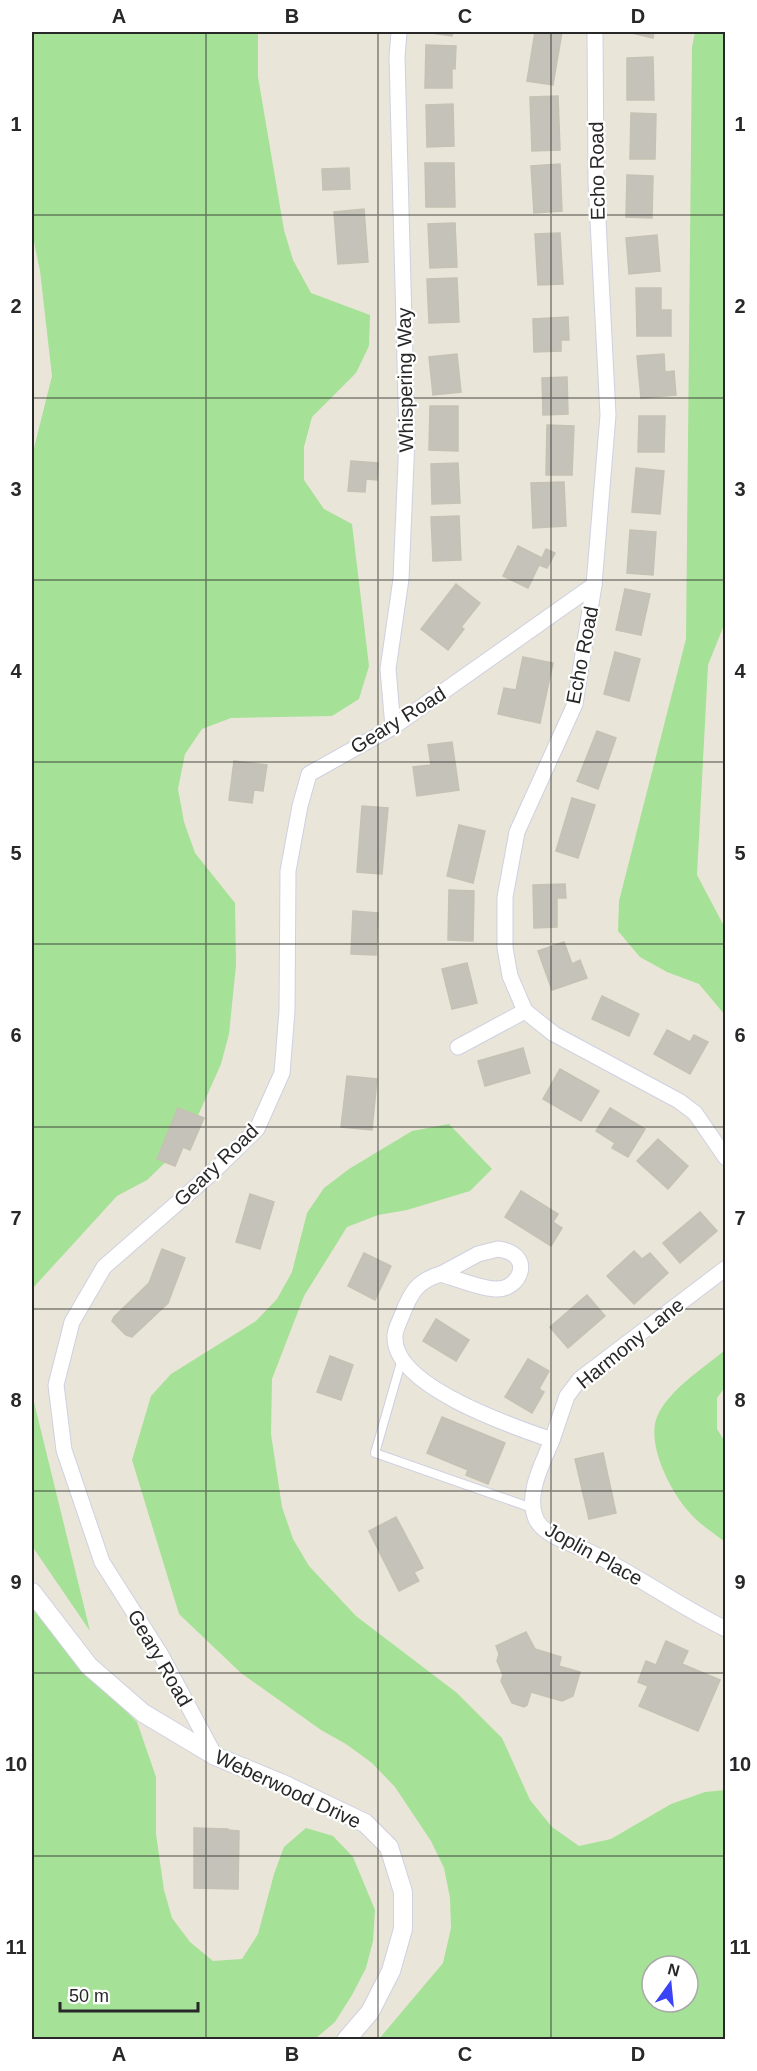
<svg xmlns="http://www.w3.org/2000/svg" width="757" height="2071" viewBox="0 0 757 2071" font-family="Helvetica,sans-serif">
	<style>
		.green { fill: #a5e196; fill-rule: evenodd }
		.building { fill: #c5c2b9; stroke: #c5c1b3; stroke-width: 1.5 }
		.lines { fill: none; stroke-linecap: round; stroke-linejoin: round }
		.service-casing { stroke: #cfd0e1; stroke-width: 10 }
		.minor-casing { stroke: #cfd0e1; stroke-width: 17 }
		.tertiary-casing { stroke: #cfd0e1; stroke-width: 20 }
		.service { stroke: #fff; stroke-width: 8 }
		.minor { stroke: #fff; stroke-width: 15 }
		.tertiary { stroke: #fff; stroke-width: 18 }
		.grid { fill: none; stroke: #282828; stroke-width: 1.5; stroke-opacity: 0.55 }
		.labels { text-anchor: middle; stroke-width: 4.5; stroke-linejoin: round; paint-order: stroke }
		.street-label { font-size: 20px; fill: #282828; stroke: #fff }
		.neatline { fill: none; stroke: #282828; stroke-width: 2 }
		.grid-label { font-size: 20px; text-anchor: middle; font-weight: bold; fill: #282828 }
	</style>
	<rect width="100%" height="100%" fill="#eae5d9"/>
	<!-- green -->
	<g class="green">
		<path d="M 32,32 L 258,32 L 258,77 L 284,230 L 293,260 L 311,293 L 370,315 L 369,346 L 356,373 L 312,417 L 304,447 L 304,480 L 324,509 L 352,524 L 369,666 L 359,699 L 332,716 L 231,718 L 202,729 L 185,754 L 178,789 L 184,822 L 195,853 L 235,903 L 236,965 L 229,1034 L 221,1064 L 192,1129 L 173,1155 L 147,1180 L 117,1196 L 32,1289 L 32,1348 L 32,456 L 52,376 L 40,271 L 32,232 Z"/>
		<path d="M 695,32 L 726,32 L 726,620 L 708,665 L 697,875 L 725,928 L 725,1015 L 699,984 L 667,972 L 640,957 L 618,931 L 619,901 L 686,639 L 692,47 Z"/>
		<path d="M 449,1124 L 492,1169 L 470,1191 L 407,1210 L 378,1215 L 347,1227 L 304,1296 L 272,1379 L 271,1434 L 282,1507 L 293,1539 L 309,1566 L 356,1616 L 457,1693 L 502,1738 L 530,1800 L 552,1827 L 579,1846 L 611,1839 L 671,1804 L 705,1792 L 725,1790 L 725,2039 L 379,2039 L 443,1963 L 451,1928 L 450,1898 L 444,1868 L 431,1841 L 395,1787 L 372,1763 L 346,1744 L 321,1730 L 241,1673 L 179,1614 L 132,1460 L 151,1396 L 171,1374 L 256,1321 L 277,1299 L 292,1272 L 307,1213 L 324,1188 L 349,1169 L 412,1131 ZM 652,1966 L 688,1966 L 688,2002 L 652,2002 Z"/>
		<path d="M 725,1350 L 725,1387 L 717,1398 L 717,1429 L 725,1442 L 725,1542 C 714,1533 699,1524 690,1513 C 671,1493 646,1444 657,1417 C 669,1389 703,1369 725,1350 Z"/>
		<path d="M 32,1394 L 90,1631 L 32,1546 Z"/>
		<path d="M 32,1600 L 98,1684 L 137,1722 L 156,1777 L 156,1834 L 164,1890 L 172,1918 L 190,1942 L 213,1961 L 242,1959 L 258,1934 L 274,1874 L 284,1847 L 306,1828 L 333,1836 L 353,1857 L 375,1910 L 373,1941 L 366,1968 L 352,1995 L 335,2022 L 315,2039 L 32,2039 Z"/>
	</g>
	<!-- building -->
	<g class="building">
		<path d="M 424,32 L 453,32 L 452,36 Z"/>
		<path d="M 535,32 L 562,32 L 553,85 L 527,81 Z"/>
		<path d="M 628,32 L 654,32 L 653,38 Z"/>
		<path d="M 426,45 L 456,46 L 455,69 L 452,68 L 452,88 L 425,88 Z"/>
		<path d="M 653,57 L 654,100 L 627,100 L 627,58 Z"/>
		<path d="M 558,96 L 560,150 L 532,151 L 530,97 Z"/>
		<path d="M 453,104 L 454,146 L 427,147 L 426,105 Z"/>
		<path d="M 631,113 L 656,114 L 655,159 L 630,159 Z"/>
		<path d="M 425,163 L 454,163 L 455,207 L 426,207 Z"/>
		<path d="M 560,164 L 562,211 L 534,213 L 531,166 Z"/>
		<path d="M 349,168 L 350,189 L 323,190 L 322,169 Z"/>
		<path d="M 627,175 L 653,176 L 652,218 L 626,217 Z"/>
		<path d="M 364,209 L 368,262 L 338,264 L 334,212 Z"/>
		<path d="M 455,223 L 457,267 L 430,268 L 428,224 Z"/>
		<path d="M 560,233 L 563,284 L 538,285 L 535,234 Z"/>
		<path d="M 657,235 L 660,271 L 629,274 L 626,238 Z"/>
		<path d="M 457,278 L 459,322 L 429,323 L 427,279 Z"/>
		<path d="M 636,288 L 661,288 L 661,310 L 671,310 L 671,336 L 637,336 Z"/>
		<path d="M 568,317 L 569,340 L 561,340 L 561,351 L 534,352 L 533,319 Z"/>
		<path d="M 457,354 L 461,392 L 433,395 L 429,357 Z"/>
		<path d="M 664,354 L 665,372 L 674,371 L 676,395 L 641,398 L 637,356 Z"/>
		<path d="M 567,377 L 568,414 L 543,415 L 542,378 Z"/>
		<path d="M 430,406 L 458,406 L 458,451 L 429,450 Z"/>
		<path d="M 639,416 L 665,416 L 664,452 L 638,452 Z"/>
		<path d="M 547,425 L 574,426 L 572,475 L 546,475 Z"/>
		<path d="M 351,461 L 378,463 L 377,480 L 366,479 L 365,492 L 348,491 Z"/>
		<path d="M 458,463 L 460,503 L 432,504 L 431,464 Z"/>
		<path d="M 636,468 L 664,471 L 660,514 L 632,512 Z"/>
		<path d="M 564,482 L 566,526 L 533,528 L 531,483 Z"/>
		<path d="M 459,516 L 461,560 L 433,561 L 431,517 Z"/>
		<path d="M 630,530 L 656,532 L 653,575 L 627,573 Z"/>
		<path d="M 518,546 L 542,558 L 546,549 L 555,553 L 547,568 L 539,565 L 528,588 L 503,576 Z"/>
		<path d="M 456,584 L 480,603 L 461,627 L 464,629 L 448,650 L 421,629 Z"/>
		<path d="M 625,589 L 650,594 L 641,635 L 616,630 Z"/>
		<path d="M 615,652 L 640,659 L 629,701 L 604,694 Z"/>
		<path d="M 523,657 L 553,663 L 540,723 L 498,714 L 504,688 L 516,690 Z"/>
		<path d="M 597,731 L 616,738 L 598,789 L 577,781 Z"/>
		<path d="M 452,742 L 459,790 L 417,796 L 413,767 L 431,765 L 428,745 Z"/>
		<path d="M 234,761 L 267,765 L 263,791 L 254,790 L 252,803 L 229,800 Z"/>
		<path d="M 572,798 L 595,805 L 578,858 L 556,851 Z"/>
		<path d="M 362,806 L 388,808 L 382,874 L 357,872 Z"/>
		<path d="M 459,825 L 485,831 L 473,883 L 447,876 Z"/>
		<path d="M 565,884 L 566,898 L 557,898 L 557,927 L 534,928 L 533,885 Z"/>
		<path d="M 449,890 L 474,891 L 473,941 L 448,940 Z"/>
		<path d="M 353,911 L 378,913 L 376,955 L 351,954 Z"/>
		<path d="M 564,942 L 572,964 L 580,960 L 587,978 L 552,990 L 538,951 Z"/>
		<path d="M 467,963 L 477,1003 L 452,1009 L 442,969 Z"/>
		<path d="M 602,996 L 639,1014 L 629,1036 L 592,1019 Z"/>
		<path d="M 667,1030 L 690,1042 L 694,1035 L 708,1042 L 690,1074 L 654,1054 Z"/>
		<path d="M 523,1048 L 530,1073 L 485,1086 L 478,1061 Z"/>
		<path d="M 560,1069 L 599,1091 L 581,1121 L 543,1099 Z"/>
		<path d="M 347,1076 L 377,1079 L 372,1130 L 341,1127 Z"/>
		<path d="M 178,1108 L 204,1118 L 190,1150 L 183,1147 L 175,1166 L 157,1159 Z"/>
		<path d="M 610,1108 L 645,1129 L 628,1157 L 612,1148 L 615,1143 L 596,1131 Z"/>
		<path d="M 658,1139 L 688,1166 L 668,1189 L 637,1161 Z"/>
		<path d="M 521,1191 L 558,1214 L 553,1222 L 562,1228 L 551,1246 L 505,1217 Z"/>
		<path d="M 250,1194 L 274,1202 L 260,1249 L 236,1242 Z"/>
		<path d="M 700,1212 L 717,1231 L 680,1263 L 663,1243 Z"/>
		<path d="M 162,1249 L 185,1258 L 168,1303 L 132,1337 L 126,1335 L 112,1321 L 114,1317 L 149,1283 Z"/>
		<path d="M 634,1251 L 642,1259 L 650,1253 L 668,1273 L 634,1304 L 607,1276 Z"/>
		<path d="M 364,1253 L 391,1266 L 375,1300 L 348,1286 Z"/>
		<path d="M 587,1295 L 605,1316 L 568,1348 L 550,1327 Z"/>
		<path d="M 436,1319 L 469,1340 L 456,1361 L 423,1341 Z"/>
		<path d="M 330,1356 L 353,1365 L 341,1400 L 317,1392 Z"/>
		<path d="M 528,1359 L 549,1371 L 539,1389 L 544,1392 L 532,1413 L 505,1397 Z"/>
		<path d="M 442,1417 L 505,1443 L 488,1484 L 466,1475 L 468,1470 L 427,1453 Z"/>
		<path d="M 603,1453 L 616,1513 L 589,1519 L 575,1459 Z"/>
		<path d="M 396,1517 L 423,1568 L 414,1572 L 419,1581 L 399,1591 L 369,1531 Z"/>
		<path d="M 526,1632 L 535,1649 L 561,1657 L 559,1666 L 580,1672 L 573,1696 L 562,1701 L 531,1692 L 527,1705 L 524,1707 L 512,1703 L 501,1681 L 503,1675 L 497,1661 L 499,1654 L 496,1646 Z"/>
		<path d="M 666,1641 L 688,1651 L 682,1664 L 720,1680 L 698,1731 L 639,1706 L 648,1686 L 638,1682 L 646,1661 L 656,1665 Z"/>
		<path d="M 194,1828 L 228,1829 L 228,1830 L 239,1831 L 238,1889 L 194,1888 Z"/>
	</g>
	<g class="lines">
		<defs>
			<path id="service" d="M 402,1359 L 375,1453 L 532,1508"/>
			<g id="minor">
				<path d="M 595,32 L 596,182 L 608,415 L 594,585 L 575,704 L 517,832 L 505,897 L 505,948 L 510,976 L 525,1011 L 554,1034 L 679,1101 L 695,1113 L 726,1158"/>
				<path d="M 393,727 L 388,669 L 401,579 L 407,438 L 397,57 L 399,32"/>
				<path d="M 458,1047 L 525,1011"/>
				<path d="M 498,1249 C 536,1254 520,1291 495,1289 C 479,1288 457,1279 441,1274 L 478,1254 Z"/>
				<path d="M 441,1274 C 417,1281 411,1292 402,1315 C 400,1321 395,1329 395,1336 C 392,1386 514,1427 552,1440 L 567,1396 L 580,1379 L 726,1268"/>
				<path d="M 552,1440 C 543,1463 525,1494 536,1519 C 543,1534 567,1542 581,1548 C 632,1571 676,1605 726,1629"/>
				<path d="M 215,1756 L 161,1655 L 102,1562 L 64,1450 L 56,1385 L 72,1322 L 104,1267 L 214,1171 L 257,1129 L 282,1073 L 287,1011 L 288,871 L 300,806 L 309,774 L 393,727 L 594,585"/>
			</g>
			<path id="tertiary" d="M 32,1592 L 89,1666 L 143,1713 L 215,1756 L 281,1783 L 365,1823 L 389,1847 L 403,1892 L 403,1929 L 391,1971 L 370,2012 L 346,2040"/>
		</defs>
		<!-- service casing -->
		<use href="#service" class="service-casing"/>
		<!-- minor casing -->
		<use href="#minor" class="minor-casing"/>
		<!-- tertiary casing -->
		<use href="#tertiary" class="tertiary-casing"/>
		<!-- service -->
		<use href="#service" class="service"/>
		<!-- minor -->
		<use href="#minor" class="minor"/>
		<!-- tertiary -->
		<use href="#tertiary" class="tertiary"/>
	</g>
	<!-- grid -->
	<path class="grid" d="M 206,32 L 206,2040M 378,32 L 378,2040M 551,32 L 551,2040M 32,215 L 726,215M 32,398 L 726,398M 32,580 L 726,580M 32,762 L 726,762M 32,944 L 726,944M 32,1127 L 726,1127M 32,1309 L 726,1309M 32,1491 L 726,1491M 32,1673 L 726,1673M 32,1856 L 726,1856"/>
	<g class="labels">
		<!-- street labels -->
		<g class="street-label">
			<text transform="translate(597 171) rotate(-91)" y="7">Echo Road</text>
			<text transform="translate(405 380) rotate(-91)" y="7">Whispering Way</text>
			<text transform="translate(582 655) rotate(-79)" y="7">Echo Road</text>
			<text transform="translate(398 720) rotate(-32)" y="7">Geary Road</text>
			<text transform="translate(216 1165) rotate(-44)" y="7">Geary Road</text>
			<text transform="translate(630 1343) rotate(-39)" y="7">Harmony Lane</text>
			<text transform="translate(594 1554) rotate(29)" y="7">Joplin Place</text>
			<text transform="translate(160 1658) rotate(60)" y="7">Geary Road</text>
			<text transform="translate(288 1789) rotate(25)" y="7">Weberwood Drive</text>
		</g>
	</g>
	<!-- border -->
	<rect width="757" height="2071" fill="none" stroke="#ffffff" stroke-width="66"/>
	<!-- north arrow -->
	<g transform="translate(670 1984) rotate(15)"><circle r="28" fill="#ffffff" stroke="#a9a9a9" stroke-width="1.5"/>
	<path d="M0-4.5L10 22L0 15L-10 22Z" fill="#3a43f6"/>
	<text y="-9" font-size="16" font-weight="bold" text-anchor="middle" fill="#282828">N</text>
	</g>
	<!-- scale -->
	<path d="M60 2002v9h138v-9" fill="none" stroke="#282828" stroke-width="3"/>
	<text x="69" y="2002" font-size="18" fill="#282828" stroke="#ffffff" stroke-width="4.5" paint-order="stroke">50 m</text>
	<rect x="33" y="33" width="691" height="2005" class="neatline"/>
	<g class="grid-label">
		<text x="119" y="23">A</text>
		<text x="292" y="23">B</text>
		<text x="465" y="23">C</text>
		<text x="638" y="23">D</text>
		<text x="16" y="131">1</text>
		<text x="740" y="131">1</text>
		<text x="16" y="313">2</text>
		<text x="740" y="313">2</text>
		<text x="16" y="496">3</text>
		<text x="740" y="496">3</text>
		<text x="16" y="678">4</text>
		<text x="740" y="678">4</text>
		<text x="16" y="860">5</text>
		<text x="740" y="860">5</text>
		<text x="16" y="1042">6</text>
		<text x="740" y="1042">6</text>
		<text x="16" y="1225">7</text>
		<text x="740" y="1225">7</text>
		<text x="16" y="1407">8</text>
		<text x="740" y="1407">8</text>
		<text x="16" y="1589">9</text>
		<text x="740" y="1589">9</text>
		<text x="16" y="1771">10</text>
		<text x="740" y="1771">10</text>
		<text x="16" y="1954">11</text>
		<text x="740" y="1954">11</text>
		<text x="119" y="2061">A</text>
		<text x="292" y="2061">B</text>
		<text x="465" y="2061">C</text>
		<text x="638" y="2061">D</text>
	</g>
</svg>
